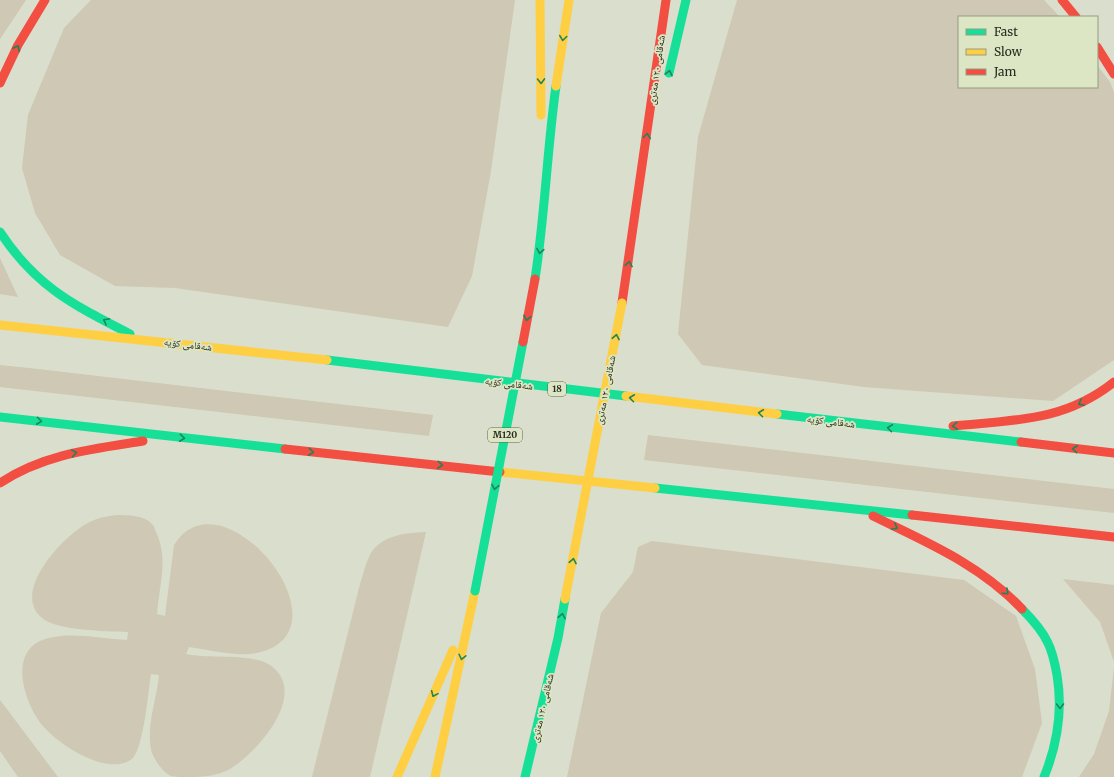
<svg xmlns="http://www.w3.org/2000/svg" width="1114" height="777" viewBox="0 0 1114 777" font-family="Merriweather,'Noto Naskh Arabic',serif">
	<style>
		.green { fill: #cec8b4 }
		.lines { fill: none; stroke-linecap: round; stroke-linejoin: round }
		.fast { stroke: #16e098; stroke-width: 9 }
		.slow { stroke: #ffcf43; stroke-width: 9 }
		.jam { stroke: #f24e42; stroke-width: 9 }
		.fast-bridge { stroke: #16e098; stroke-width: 9 }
		.slow-bridge { stroke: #ffcf43; stroke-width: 9 }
		.jam-bridge { stroke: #f24e42; stroke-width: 9 }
		.oneway { stroke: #1e855a }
		.labels { text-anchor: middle; stroke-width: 3.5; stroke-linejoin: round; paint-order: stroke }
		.shield { fill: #dde6c4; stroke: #5e624f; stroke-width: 1 }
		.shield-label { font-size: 9px; font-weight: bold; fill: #272a1d }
		.street-label { font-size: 10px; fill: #272a1d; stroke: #dde6c4 }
	</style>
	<rect width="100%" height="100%" fill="#dadecc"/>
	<!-- green -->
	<g class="green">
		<path d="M 0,0 L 26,0 L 0,39 Z"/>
		<path d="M 91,0 L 515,0 L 491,171 L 472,276 L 448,327 L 175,288 L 115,286 L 60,255 L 35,213 L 22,168 L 28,115 L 64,28 Z"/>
		<path d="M 737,0 L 1044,0 L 1060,17 L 959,17 L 959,87 L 1097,87 L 1097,65 L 1110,82 L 1114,92 L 1114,360 L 1053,401 L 864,387 L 702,365 L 678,334 L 698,137 Z"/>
		<path d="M 0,258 L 18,297 L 0,294 Z"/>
		<path d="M 0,365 L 38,369 L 433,415 L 429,436 L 0,387 Z"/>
		<path d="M 648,435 L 1114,489 L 1114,513 L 644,460 Z"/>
		<path d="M 117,515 C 128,515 144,515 152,524 C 154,526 155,530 156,532 C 169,560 159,585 157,614 L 165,616 L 174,545 C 221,468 352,627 261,652 C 241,658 210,650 189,647 L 186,654 C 208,659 252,653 270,665 C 310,693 258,752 230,769 C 217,776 203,777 189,777 C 184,777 175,777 171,776 C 163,773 155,760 152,753 C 145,728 157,699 159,675 L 151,674 C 148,692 144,747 132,759 C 108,777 59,745 43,726 C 26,706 8,656 40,641 C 67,630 99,639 127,640 L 128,632 C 107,631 57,631 42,618 C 10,592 64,535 88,523 C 97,518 107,516 117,515 Z"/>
		<path d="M 426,532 L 370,777 L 312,777 L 360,584 C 363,575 365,566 369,557 C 379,535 405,533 426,532 Z"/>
		<path d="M 652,541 L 964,580 L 1016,616 L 1035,669 L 1042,723 L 1022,777 L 567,777 L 601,613 L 633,572 L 638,547 Z"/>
		<path d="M 1063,579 L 1114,585 L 1114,662 L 1100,622 Z"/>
		<path d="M 1114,667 L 1114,777 L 1079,777 L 1094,754 L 1109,711 Z"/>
		<path d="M 0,700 L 58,777 L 18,777 L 0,751 Z"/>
	</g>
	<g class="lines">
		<!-- fast -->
		<g class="fast">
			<path d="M 669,73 L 686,0"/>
			<path d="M 0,232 C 36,287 74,305 130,334"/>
			<path d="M 535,279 C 545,215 547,150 556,86"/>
			<path d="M 327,360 L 626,396"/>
			<path d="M 777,414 L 1021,442"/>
			<path d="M 0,417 L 285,449"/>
			<path d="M 655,488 L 912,515"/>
			<path d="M 1022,609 C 1032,619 1042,630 1048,643 C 1053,653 1055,664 1057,675 C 1063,711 1058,743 1044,777"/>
			<path d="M 525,777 L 558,638 L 565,599"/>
		</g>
		<!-- slow -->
		<g class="slow">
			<path d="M 540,0 L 541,115"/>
			<path d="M 556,86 L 569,0"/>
			<path d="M 0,325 L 327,360"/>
			<path d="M 626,396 L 777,414"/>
			<path d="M 500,472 L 655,488"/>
			<path d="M 397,777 L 453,650"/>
			<path d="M 435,777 L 475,591"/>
		</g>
		<!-- jam -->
		<g class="jam">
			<path d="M 1062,0 L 1076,17"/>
			<path d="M 1097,47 L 1114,74"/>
			<path d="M 0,83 L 18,45 L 45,0"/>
			<path d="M 622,303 L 666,0"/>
			<path d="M 953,426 C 1013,420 1064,422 1114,382"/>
			<path d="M 1021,442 L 1114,453"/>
			<path d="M 285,449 L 500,472"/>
			<path d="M 0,483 C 44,454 92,449 143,441"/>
			<path d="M 912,515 L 1114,537"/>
			<path d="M 873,516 C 926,542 981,565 1022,609"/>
		</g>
		<!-- fast-bridge -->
		<path class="fast-bridge" d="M 475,591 L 523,342"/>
		<!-- slow-bridge -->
		<path class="slow-bridge" d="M 565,599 L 622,303"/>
		<!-- jam-bridge -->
		<path class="jam-bridge" d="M 523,342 L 535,279"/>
	</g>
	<!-- one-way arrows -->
	<defs><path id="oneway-chevron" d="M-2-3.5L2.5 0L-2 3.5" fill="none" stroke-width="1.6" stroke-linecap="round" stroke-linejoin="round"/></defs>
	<g class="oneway">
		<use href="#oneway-chevron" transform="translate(563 38) rotate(98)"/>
		<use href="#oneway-chevron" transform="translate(17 48) rotate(-63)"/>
		<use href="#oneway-chevron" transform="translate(669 73) rotate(-78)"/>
		<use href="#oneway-chevron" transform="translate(541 81) rotate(89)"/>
		<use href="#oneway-chevron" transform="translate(647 136) rotate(-82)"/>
		<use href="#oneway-chevron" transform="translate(540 251) rotate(100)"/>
		<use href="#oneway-chevron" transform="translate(629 264) rotate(-81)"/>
		<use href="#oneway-chevron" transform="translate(527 318) rotate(101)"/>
		<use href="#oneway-chevron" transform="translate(106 321) rotate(-152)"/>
		<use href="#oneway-chevron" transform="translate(616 337) rotate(-79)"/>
		<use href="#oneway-chevron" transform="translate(632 398) rotate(-173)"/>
		<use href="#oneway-chevron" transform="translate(1081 403) rotate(153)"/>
		<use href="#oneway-chevron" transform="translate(761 413) rotate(-173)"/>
		<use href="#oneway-chevron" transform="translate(39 421) rotate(7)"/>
		<use href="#oneway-chevron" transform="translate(955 426) rotate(174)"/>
		<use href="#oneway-chevron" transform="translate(890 428) rotate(-173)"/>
		<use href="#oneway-chevron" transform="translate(182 438) rotate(6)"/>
		<use href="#oneway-chevron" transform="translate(1075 449) rotate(-174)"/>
		<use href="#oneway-chevron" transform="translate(311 452) rotate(6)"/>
		<use href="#oneway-chevron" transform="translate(74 453) rotate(-10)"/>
		<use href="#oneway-chevron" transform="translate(440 465) rotate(6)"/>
		<use href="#oneway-chevron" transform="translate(495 487) rotate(101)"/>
		<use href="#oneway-chevron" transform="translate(895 527) rotate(27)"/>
		<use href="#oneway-chevron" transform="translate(573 561) rotate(-79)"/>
		<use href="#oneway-chevron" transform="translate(1006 592) rotate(43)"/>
		<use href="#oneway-chevron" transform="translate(562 616) rotate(-79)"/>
		<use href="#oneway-chevron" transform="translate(462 657) rotate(103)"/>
		<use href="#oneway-chevron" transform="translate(434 694) rotate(114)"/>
		<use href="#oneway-chevron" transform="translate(1060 706) rotate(90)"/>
	</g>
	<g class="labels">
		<!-- shield labels -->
		<g class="shield">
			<rect x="548" y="382" width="18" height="14" rx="3"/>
			<rect x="488" y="428" width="34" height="14" rx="3"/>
		</g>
		<g class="shield-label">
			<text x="557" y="392">18</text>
			<text x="505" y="438">M120</text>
		</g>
		<!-- street labels -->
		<g class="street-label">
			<text transform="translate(656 70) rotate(-82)" y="4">شەقامی ١٢٠ مەتری</text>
			<text transform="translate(188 344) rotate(7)" y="4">شەقامی کۆیە</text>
			<text transform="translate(509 383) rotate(7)" y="4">شەقامی کۆیە</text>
			<text transform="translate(605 390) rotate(-79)" y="4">شەقامی ١٢٠ مەتری</text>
			<text transform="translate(831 421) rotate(7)" y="4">شەقامی کۆیە</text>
			<text transform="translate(542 708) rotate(-77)" y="4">شەقامی ١٢٠ مەتری</text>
		</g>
	</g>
	<!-- legend -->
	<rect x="958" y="16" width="140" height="72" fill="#dde6c4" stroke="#949b81"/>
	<rect x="966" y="29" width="20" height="6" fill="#16e098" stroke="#949b81"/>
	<text x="994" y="36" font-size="12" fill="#272a1d">Fast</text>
	<rect x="966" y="49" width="20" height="6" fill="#ffcf43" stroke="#949b81"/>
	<text x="994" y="56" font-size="12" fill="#272a1d">Slow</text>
	<rect x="966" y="69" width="20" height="6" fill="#f24e42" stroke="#949b81"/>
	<text x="994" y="76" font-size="12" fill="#272a1d">Jam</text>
</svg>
